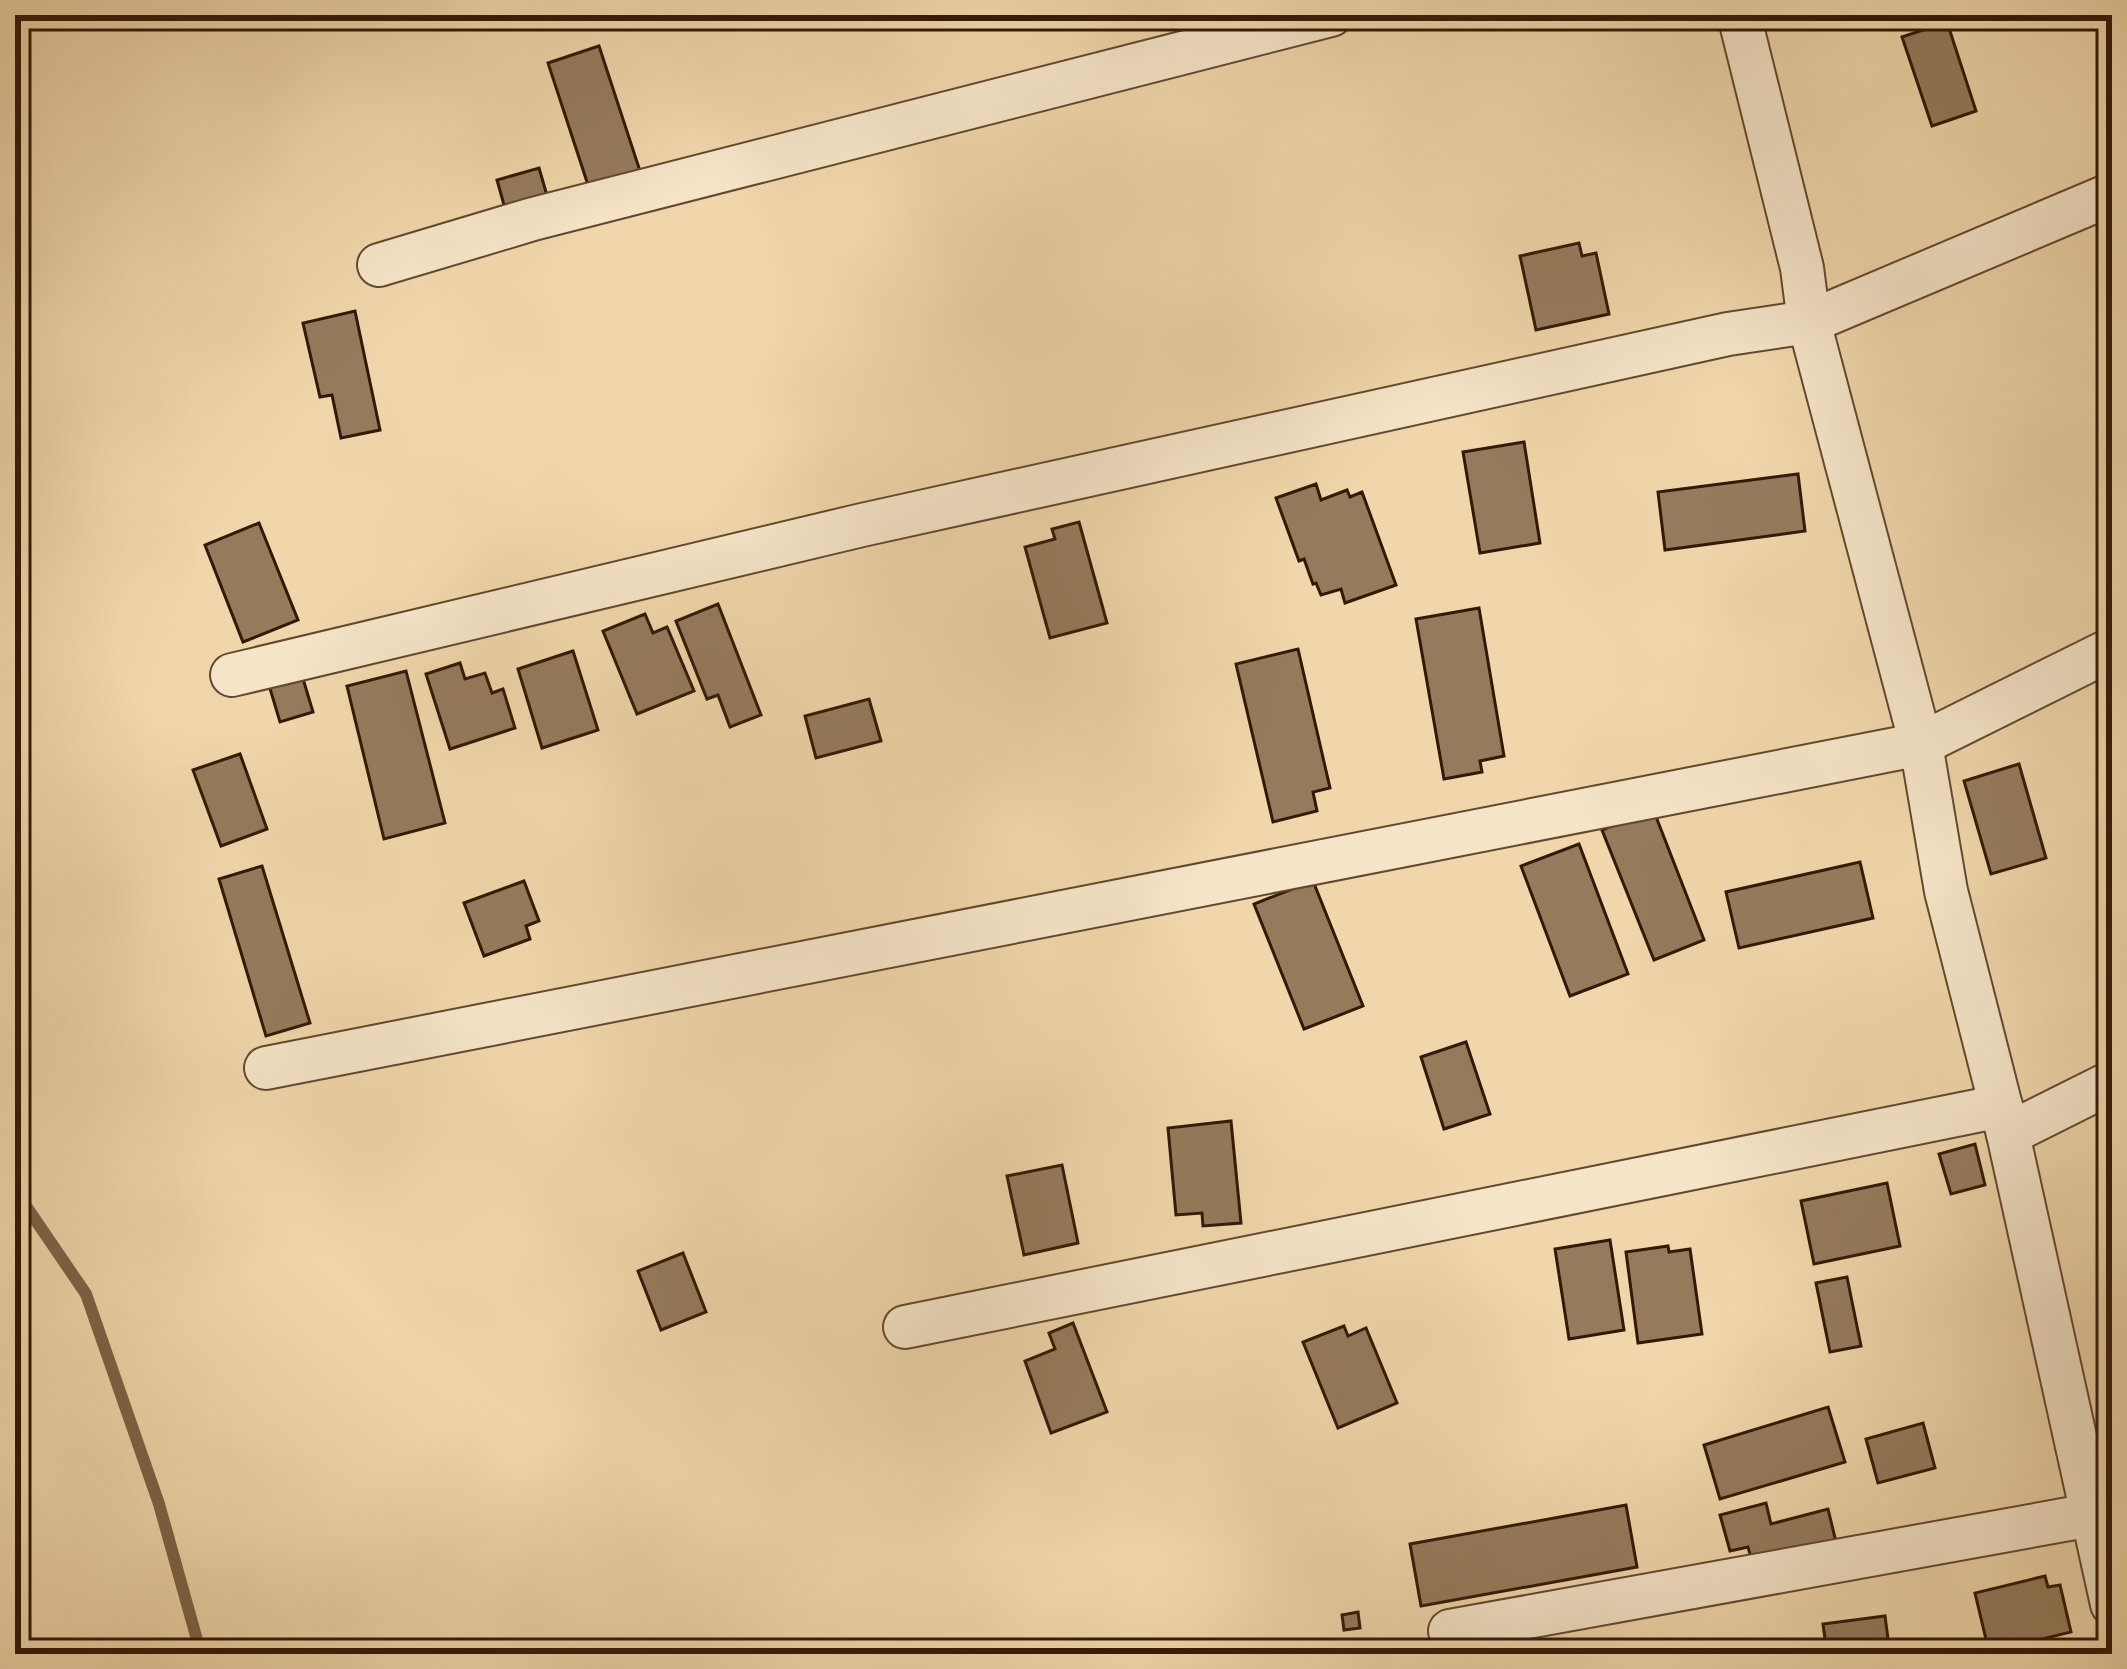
<svg xmlns="http://www.w3.org/2000/svg" width="2127" height="1669" viewBox="0 0 2127 1669" font-family="'Sorts Mill Goudy',serif">
	<style>
		.lines { fill: none; stroke-linecap: round; stroke-linejoin: round }
		.stream { stroke: #7d6448; stroke-width: 12 }
		.building { fill: #957b5c; stroke: #321908; stroke-width: 3 }
		.minor-casing { stroke: #624830; stroke-width: 46 }
		.minor { stroke: #f5e4c8; stroke-width: 42 }
	</style>
	<rect width="100%" height="100%" fill="#f0d6aa"/>
	<filter id="stains"><feTurbulence type="fractalNoise" baseFrequency=".00167" numOctaves="4"/><feColorMatrix values="0 0 0 0 .2 0 0 0 0 .09 0 0 0 0 .02 0 0 0 .5 -.17"/></filter>
	<radialGradient id="worn" r=".72"><stop offset=".6" stop-color="#630" stop-opacity="0"/><stop offset="1" stop-color="#630" stop-opacity=".3"/></radialGradient>
	<g class="lines">
		<!-- stream -->
		<path class="stream" d="M 15,1190 L 86,1294 L 159,1504 L 201,1654"/>
	</g>
	<!-- building -->
	<g class="building">
		<path d="M 1947,22 L 1976,111 L 1932,126 L 1902,37 Z"/>
		<path d="M 599,46 L 640,171 L 589,188 L 548,63 Z"/>
		<path d="M 539,168 L 548,199 L 506,212 L 497,180 Z"/>
		<path d="M 1579,243 L 1582,256 L 1596,253 L 1609,314 L 1536,330 L 1520,256 Z"/>
		<path d="M 355,311 L 380,430 L 341,438 L 332,395 L 320,397 L 303,323 Z"/>
		<path d="M 1524,442 L 1540,543 L 1480,553 L 1463,452 Z"/>
		<path d="M 1798,474 L 1805,531 L 1665,550 L 1658,492 Z"/>
		<path d="M 1316,484 L 1321,500 L 1347,490 L 1350,497 L 1362,492 L 1396,585 L 1345,603 L 1341,589 L 1321,595 L 1316,583 L 1313,584 L 1304,559 L 1299,561 L 1276,498 Z"/>
		<path d="M 1079,522 L 1107,623 L 1050,638 L 1025,547 L 1055,539 L 1052,529 Z"/>
		<path d="M 259,523 L 298,620 L 243,642 L 205,545 Z"/>
		<path d="M 718,604 L 761,715 L 730,727 L 718,695 L 707,699 L 676,621 Z"/>
		<path d="M 1479,608 L 1504,756 L 1480,761 L 1482,772 L 1444,779 L 1416,619 Z"/>
		<path d="M 645,614 L 653,633 L 667,627 L 694,691 L 637,714 L 603,631 Z"/>
		<path d="M 1298,649 L 1330,788 L 1313,792 L 1317,811 L 1273,822 L 1236,664 Z"/>
		<path d="M 573,651 L 598,730 L 542,748 L 518,669 Z"/>
		<path d="M 460,663 L 465,679 L 485,673 L 492,693 L 503,689 L 515,728 L 450,749 L 426,674 Z"/>
		<path d="M 406,671 L 445,823 L 384,839 L 347,686 Z"/>
		<path d="M 301,672 L 313,712 L 280,722 L 268,682 Z"/>
		<path d="M 869,699 L 881,741 L 816,758 L 805,716 Z"/>
		<path d="M 240,754 L 267,829 L 221,846 L 193,770 Z"/>
		<path d="M 2019,764 L 2046,858 L 1991,874 L 1964,781 Z"/>
		<path d="M 1653,809 L 1704,940 L 1654,960 L 1602,830 Z"/>
		<path d="M 1579,844 L 1628,974 L 1570,996 L 1521,866 Z"/>
		<path d="M 1860,862 L 1873,918 L 1739,948 L 1726,892 Z"/>
		<path d="M 262,866 L 310,1023 L 266,1036 L 219,879 Z"/>
		<path d="M 524,881 L 539,921 L 526,926 L 530,939 L 484,956 L 464,903 Z"/>
		<path d="M 1313,881 L 1363,1006 L 1304,1029 L 1254,904 Z"/>
		<path d="M 1466,1042 L 1490,1114 L 1444,1129 L 1421,1057 Z"/>
		<path d="M 1231,1121 L 1241,1223 L 1203,1226 L 1202,1213 L 1176,1215 L 1168,1128 Z"/>
		<path d="M 1975,1144 L 1985,1185 L 1951,1194 L 1939,1154 Z"/>
		<path d="M 1062,1165 L 1078,1243 L 1024,1255 L 1007,1176 Z"/>
		<path d="M 1887,1183 L 1900,1246 L 1814,1264 L 1801,1201 Z"/>
		<path d="M 1610,1240 L 1624,1330 L 1569,1339 L 1555,1249 Z"/>
		<path d="M 1668,1246 L 1669,1252 L 1690,1249 L 1702,1334 L 1638,1343 L 1626,1252 Z"/>
		<path d="M 683,1253 L 706,1312 L 661,1330 L 638,1271 Z"/>
		<path d="M 1847,1277 L 1861,1346 L 1830,1352 L 1816,1283 Z"/>
		<path d="M 1073,1323 L 1107,1412 L 1051,1433 L 1025,1361 L 1055,1349 L 1049,1333 Z"/>
		<path d="M 1344,1326 L 1348,1336 L 1366,1328 L 1397,1403 L 1338,1428 L 1303,1342 Z"/>
		<path d="M 1828,1407 L 1845,1462 L 1720,1499 L 1704,1445 Z"/>
		<path d="M 1923,1423 L 1935,1468 L 1878,1483 L 1866,1439 Z"/>
		<path d="M 1766,1503 L 1771,1524 L 1828,1509 L 1836,1542 L 1753,1565 L 1748,1547 L 1730,1551 L 1720,1515 Z"/>
		<path d="M 1626,1505 L 1637,1567 L 1421,1606 L 1410,1544 Z"/>
		<path d="M 2045,1576 L 2048,1587 L 2060,1585 L 2071,1632 L 1989,1652 L 1975,1593 Z"/>
		<path d="M 1358,1612 L 1360,1628 L 1344,1630 L 1342,1615 Z"/>
		<path d="M 1885,1616 L 1890,1654 L 1827,1654 L 1823,1624 Z"/>
	</g>
	<g class="lines">
		<defs>
			<g id="minor">
				<path d="M 1739,15 L 1802,268 L 1809,322 L 1921,744 L 1946,891 L 2008,1134 L 2112,1604"/>
				<path d="M 379,265 L 533,219 L 1331,15"/>
				<path d="M 232,675 L 862,525 L 1728,334 L 1809,322 L 2112,194"/>
				<path d="M 266,1068 L 1921,744 L 2112,649"/>
				<path d="M 2008,1134 L 2112,1082"/>
				<path d="M 905,1327 L 2001,1106"/>
				<path d="M 1450,1631 L 2091,1515"/>
			</g>
		</defs>
		<!-- minor casing -->
		<use href="#minor" class="minor-casing"/>
		<!-- minor -->
		<use href="#minor" class="minor"/>
	</g>
	<!-- margin -->
	<rect width="2127" height="1669" fill="none" stroke="#f0d6aa" stroke-width="60"/>
	<rect x="18" y="18" width="2091" height="1633" fill="none" stroke="#321908" stroke-width="6"/>
	<rect x="30" y="30" width="2067" height="1609" fill="none" stroke="#321908" stroke-width="3"/>
	<rect width="100%" height="100%" filter="url(#stains)"/>
	<rect width="100%" height="100%" fill="url(#worn)"/>
</svg>
